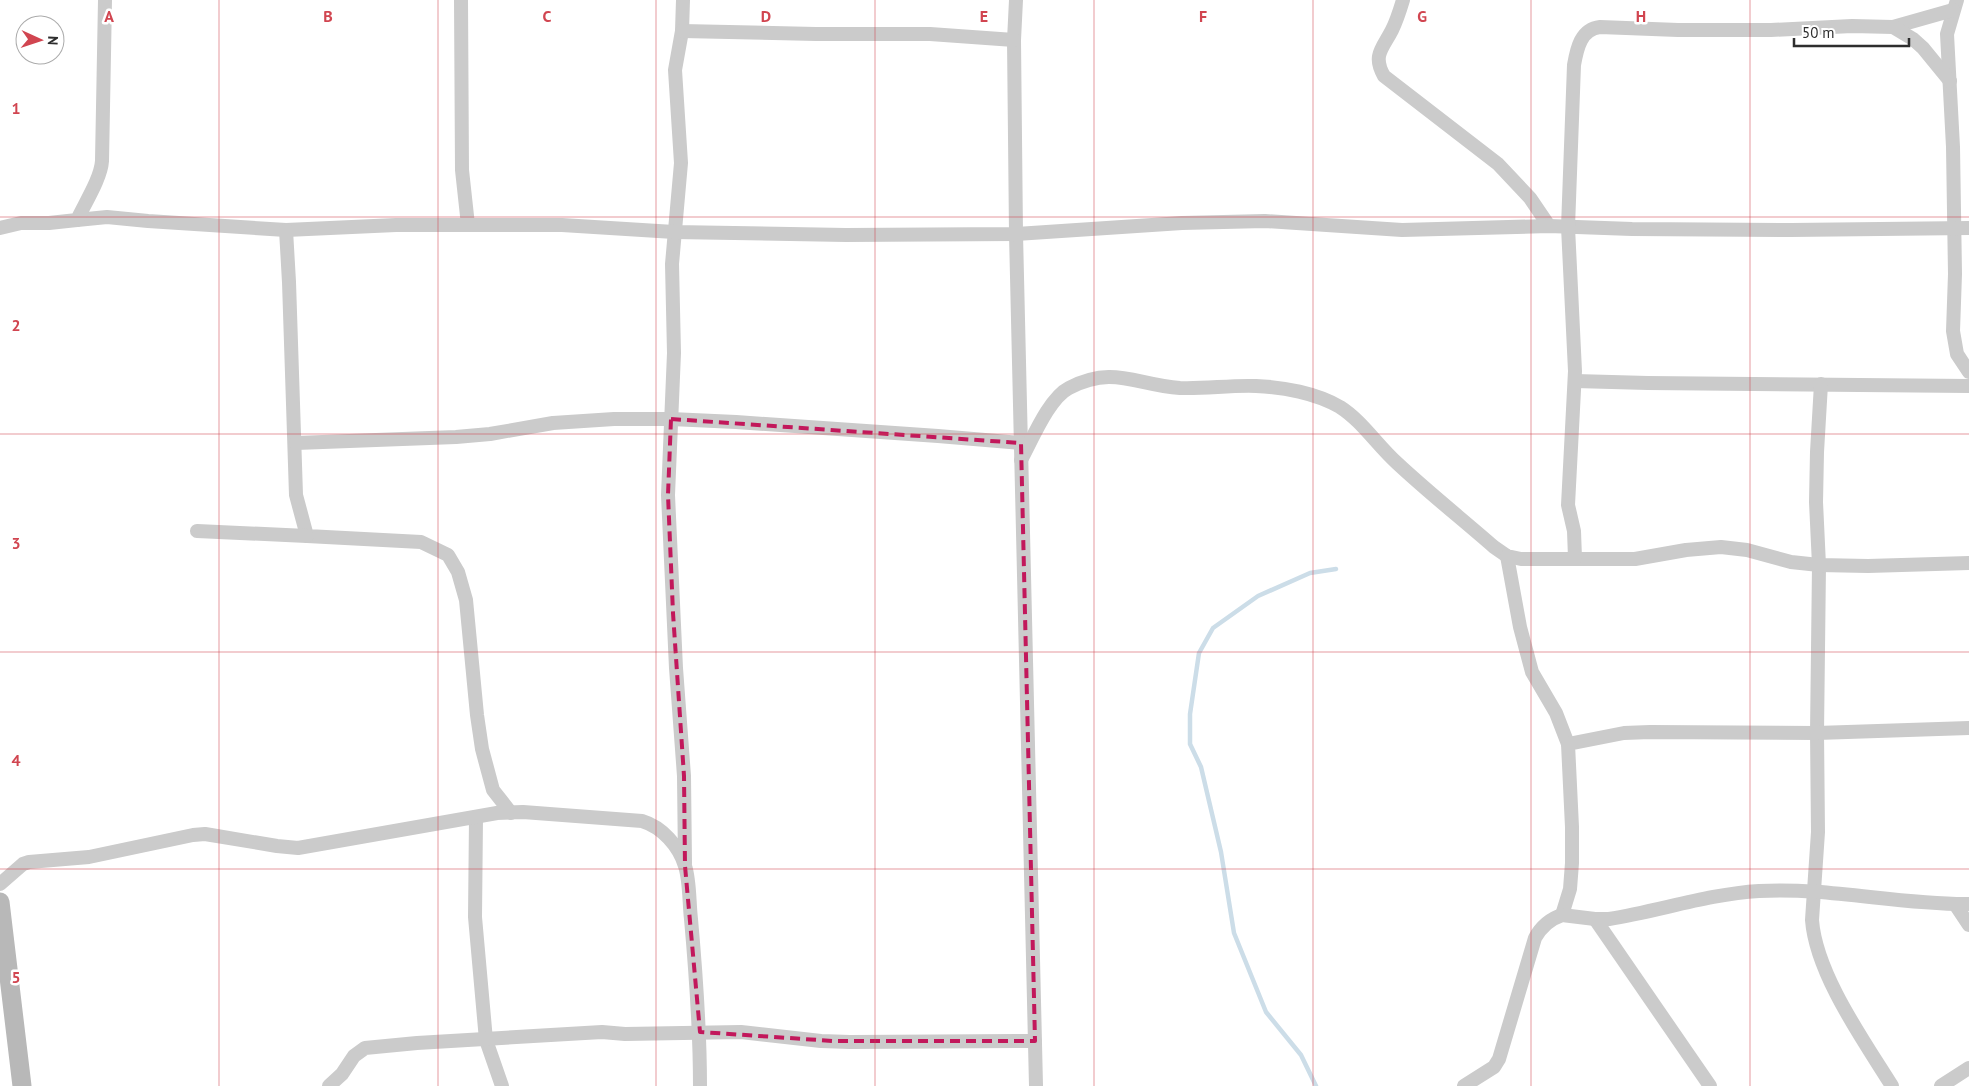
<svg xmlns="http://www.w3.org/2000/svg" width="1969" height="1086" viewBox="0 0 1969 1086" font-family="'PT Sans',sans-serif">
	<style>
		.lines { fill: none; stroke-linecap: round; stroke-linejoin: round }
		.stream { stroke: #ccdde8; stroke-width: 4.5 }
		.street { stroke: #cbcbcb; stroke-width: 14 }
		.secondary { stroke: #b8b8b8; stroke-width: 19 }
		.marked { fill: none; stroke: #c2185b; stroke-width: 4; stroke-dasharray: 10 6; stroke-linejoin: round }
		.grid { fill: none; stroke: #d14550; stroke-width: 1; stroke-opacity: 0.55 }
		.grid-label { font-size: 16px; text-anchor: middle; font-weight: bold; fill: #d14550; stroke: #fff; stroke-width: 5; stroke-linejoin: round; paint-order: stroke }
	</style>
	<rect width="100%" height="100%" fill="#fff"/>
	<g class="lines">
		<!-- stream -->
		<path class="stream" d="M 1316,1086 L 1301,1055 L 1266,1012 L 1234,933 L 1221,852 L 1201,767 L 1190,744 L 1190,714 L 1199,653 L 1213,628 L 1258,596 L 1310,573 L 1336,569"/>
		<!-- street -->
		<g class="street">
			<path d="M 461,0 L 462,170 L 468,225"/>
			<path d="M 683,0 L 682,31 L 675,70 L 681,163 L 672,264 L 674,353 L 668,495 L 676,668 L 684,776 L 685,863"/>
			<path d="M 1016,0 L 1014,40 L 1016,234 L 1036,1086"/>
			<path d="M 1403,0 C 1400,10 1397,20 1392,30 C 1383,48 1372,55 1384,76 L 1498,164 L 1530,198 L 1549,226"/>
			<path d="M 1957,0 L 1947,34 L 1953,147 L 1955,274 L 1953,331 L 1957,354 L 1969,372"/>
			<path d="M 1893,27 L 1953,10"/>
			<path d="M 682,31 L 816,34 L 930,34 L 1014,40"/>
			<path d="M 77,220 L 107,217 L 148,221 L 286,230 L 396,225 L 562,225 L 674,232 L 846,235 L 1016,234 L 1182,223 L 1265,221 L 1402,230 L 1549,226 L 1632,229 L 1791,230 L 1969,228"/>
			<path d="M 0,228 L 21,223 L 49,223 L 77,220 C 85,203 101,178 102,161 L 105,0"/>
			<path d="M 286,230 L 289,282 L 296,495 L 307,536 L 421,542 L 448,555 L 458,572 L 466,600 L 477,715 L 482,749 L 493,790 L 511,813"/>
			<path d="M 1575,381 L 1648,383 L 1969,386"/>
			<path d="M 1821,384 L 1817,452 L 1816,502 L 1819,565 L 1817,733 L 1818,832 L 1812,920 C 1816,974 1864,1041 1892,1086"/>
			<path d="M 296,443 L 456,437 L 490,434 L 553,423 L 614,419 L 671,419 L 736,422 L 938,436 L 1021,443"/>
			<path d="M 1021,460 C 1032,440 1049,398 1069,388 C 1114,365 1135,385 1180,388 C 1205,389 1230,385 1256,386 C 1283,387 1316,393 1340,407 C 1362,421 1377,445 1397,463 C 1428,492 1462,519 1494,547 L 1507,556 L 1521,559 L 1635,559 L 1686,550 L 1721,547 L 1747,550 L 1791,562 L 1819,565 L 1868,566 L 1969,563"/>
			<path d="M 197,531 L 307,536"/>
			<path d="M 1507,556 L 1520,627 L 1532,672 L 1556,713 L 1568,744"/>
			<path d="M 1575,558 L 1574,531 L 1568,505 L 1575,371 L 1568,227 L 1574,65 C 1577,48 1581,29 1600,27 L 1678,30 L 1771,30 L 1852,26 L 1893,27 L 1913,39 L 1923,48 L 1950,81"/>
			<path d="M 476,818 L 475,917 L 486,1040 L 502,1086"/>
			<path d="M 0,884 L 23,864 L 29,862 L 89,857 L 193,835 L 205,834 L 277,846 L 298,848 L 497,813 L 523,812 L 642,821 C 662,827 679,846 685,866 C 690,881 689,903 691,919 C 696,975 700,1030 700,1086"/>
			<path d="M 1955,904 L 1969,925"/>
			<path d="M 1562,915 L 1570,889 L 1572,863 L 1572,827 L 1568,744 L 1624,733 L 1650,732 L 1817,733 L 1969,728"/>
			<path d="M 1595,919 L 1710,1086"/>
			<path d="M 329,1086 L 342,1074 L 354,1056 L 365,1048 L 417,1043 L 602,1032 L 625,1034 L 741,1032 L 821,1041 L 850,1042 L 1035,1041"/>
			<path d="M 1464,1086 L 1494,1067 L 1499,1059 L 1535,938 C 1541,927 1550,919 1562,915 L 1595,919 L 1609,919 C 1659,911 1709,894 1759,891 C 1830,887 1899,905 1969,904"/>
			<path d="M 1941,1086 L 1969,1068"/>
		</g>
		<!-- secondary -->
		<path class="secondary" d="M 0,902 L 22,1086"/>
	</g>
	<!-- marked area -->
	<path class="marked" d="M 671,419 L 1021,443 L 1035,1041 L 833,1041 L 700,1032 L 685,866 L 684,776 L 673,613 L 668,495 Z"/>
	<!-- grid -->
	<path class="grid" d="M 219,0 L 219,1086M 438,0 L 438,1086M 656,0 L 656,1086M 875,0 L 875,1086M 1094,0 L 1094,1086M 1313,0 L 1313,1086M 1531,0 L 1531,1086M 1750,0 L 1750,1086M 0,217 L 1969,217M 0,434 L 1969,434M 0,652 L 1969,652M 0,869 L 1969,869"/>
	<g class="grid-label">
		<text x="109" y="22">A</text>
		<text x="328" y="22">B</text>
		<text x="547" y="22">C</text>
		<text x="766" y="22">D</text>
		<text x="984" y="22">E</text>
		<text x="1203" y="22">F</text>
		<text x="1422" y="22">G</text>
		<text x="1641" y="22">H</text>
		<text x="16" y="114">1</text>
		<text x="16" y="331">2</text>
		<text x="16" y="549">3</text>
		<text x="16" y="766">4</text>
		<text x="16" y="983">5</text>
	</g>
	<!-- north arrow -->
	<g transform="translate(40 40) rotate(93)"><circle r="24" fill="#ffffff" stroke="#ababab"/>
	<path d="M0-4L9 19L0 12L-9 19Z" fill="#d14550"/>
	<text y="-8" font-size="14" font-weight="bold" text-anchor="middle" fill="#2e2e2e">N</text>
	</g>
	<!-- scale -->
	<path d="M1794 38v8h115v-8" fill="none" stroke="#2e2e2e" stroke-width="2.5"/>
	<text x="1802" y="38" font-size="15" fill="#2e2e2e" stroke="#ffffff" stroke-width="4" paint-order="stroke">50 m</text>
</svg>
